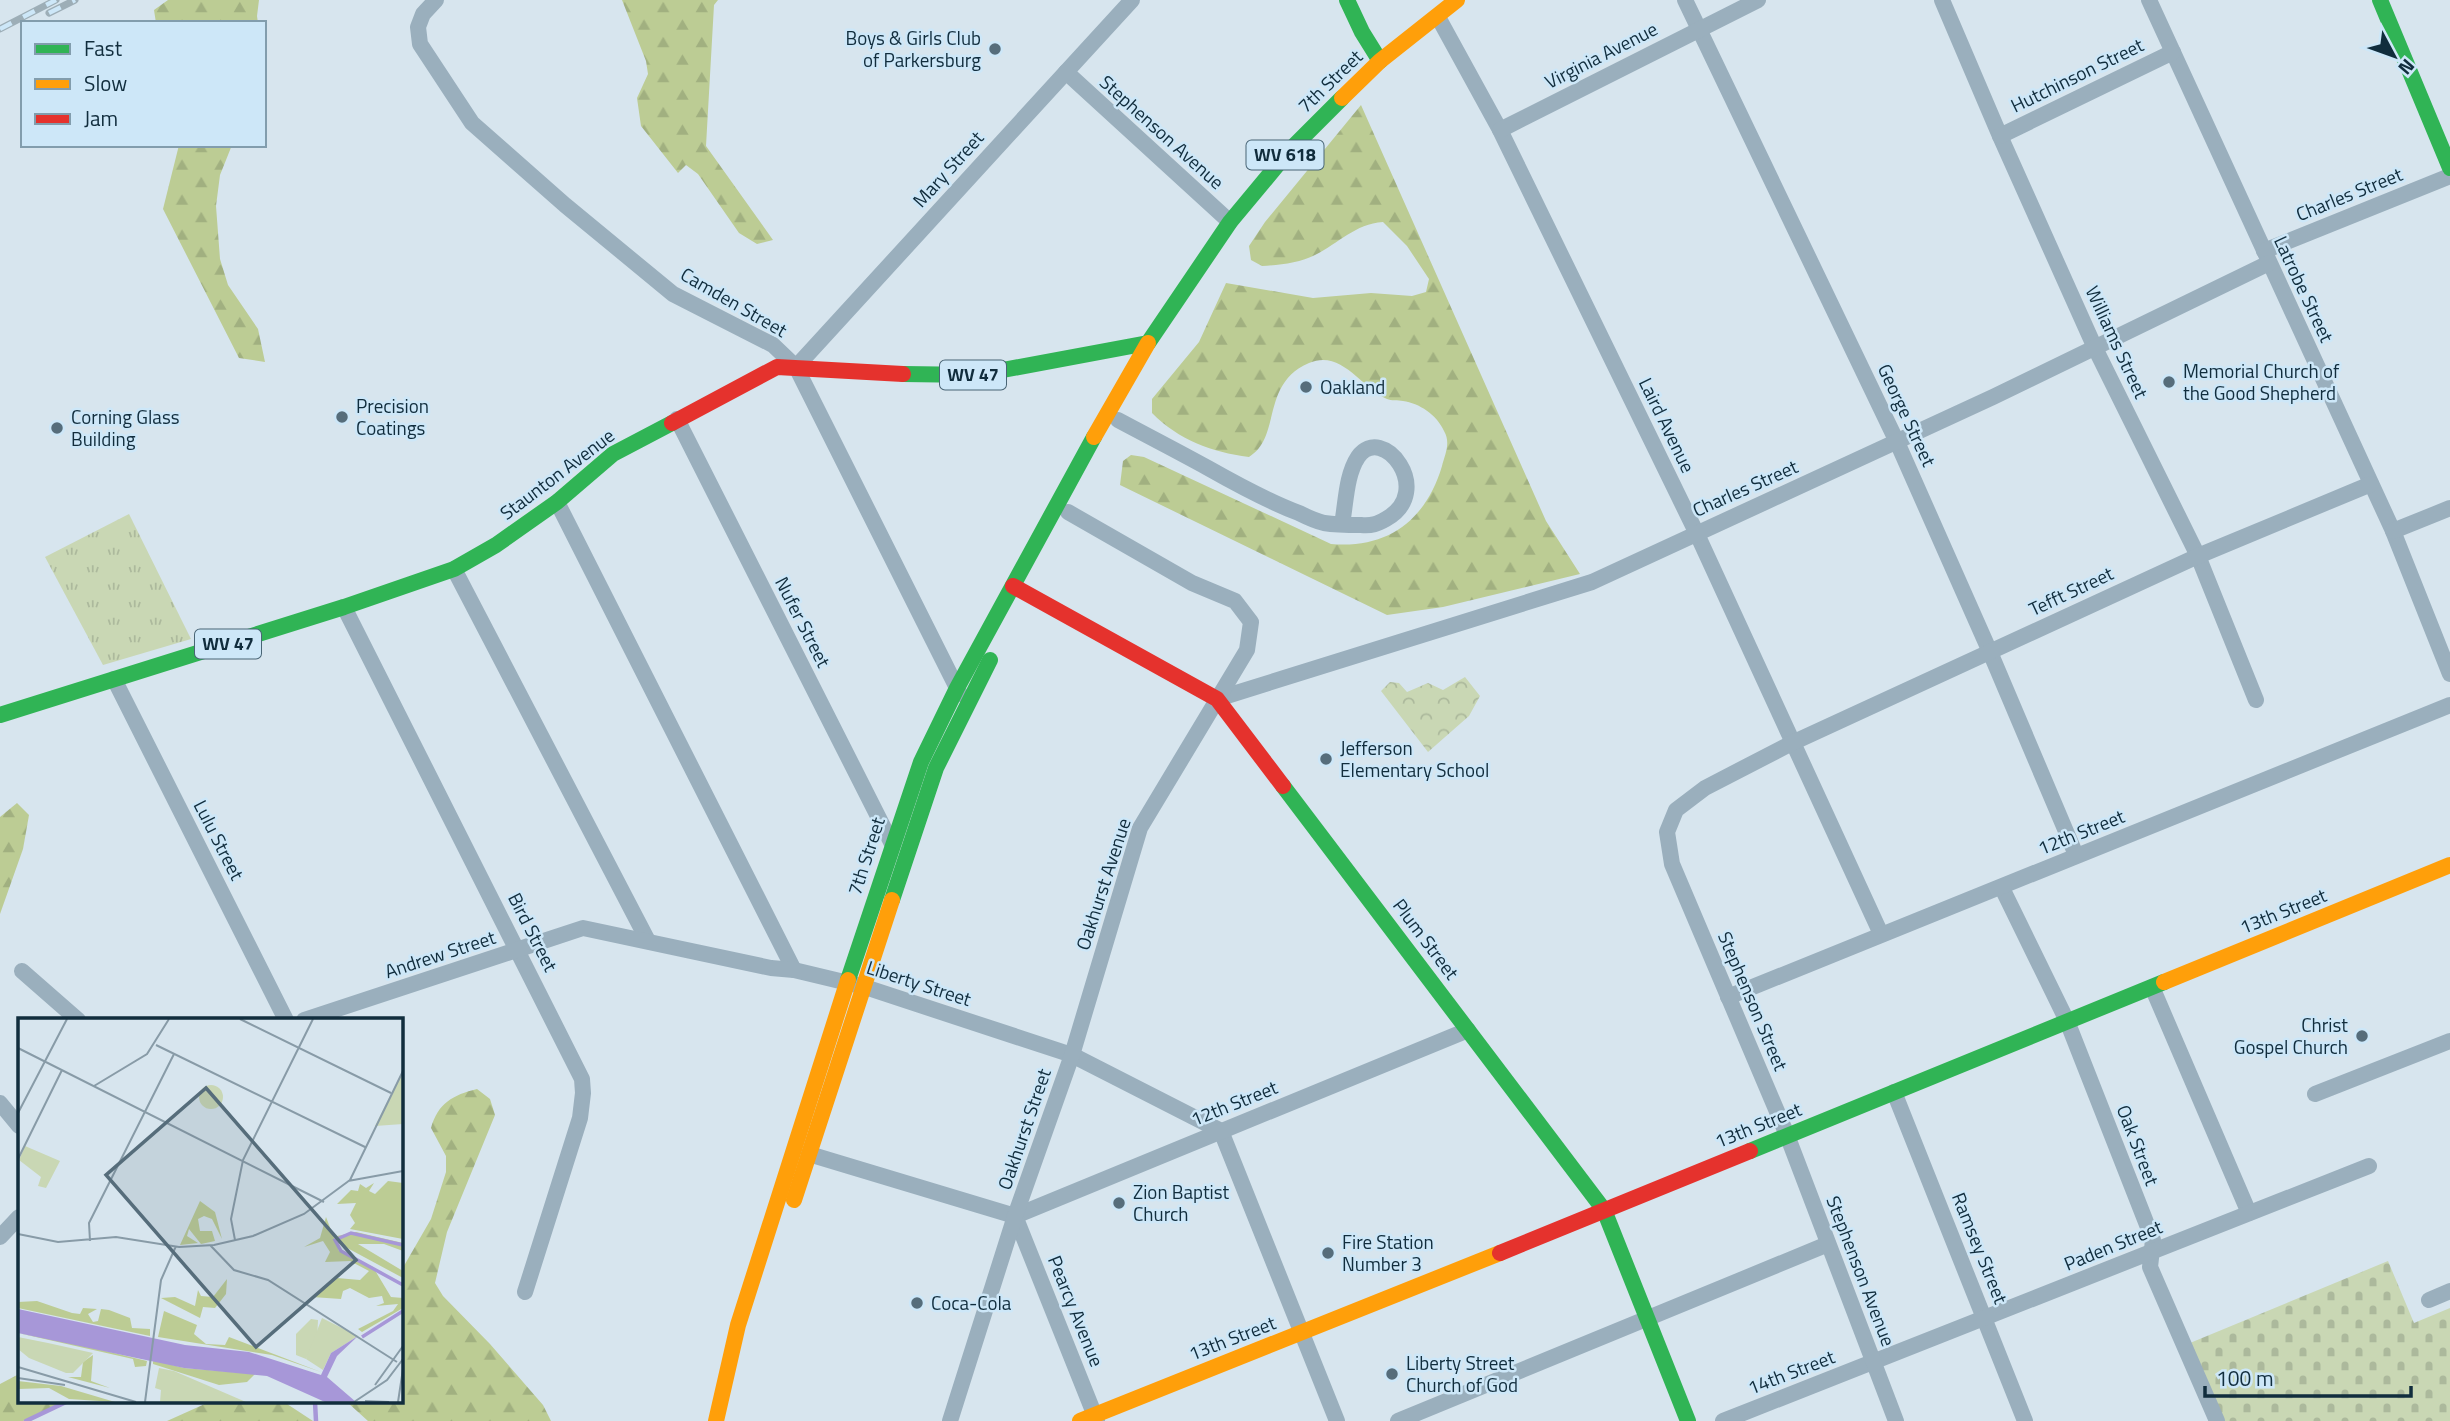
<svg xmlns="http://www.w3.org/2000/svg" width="2450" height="1421" viewBox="0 0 2450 1421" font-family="'Titillium Web',sans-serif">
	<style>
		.grass { fill: url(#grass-tufts) }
		.forest { fill: url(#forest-firs) }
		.cemetery { fill: url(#cemetery-stones) }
		.park { fill: url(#park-crowns) }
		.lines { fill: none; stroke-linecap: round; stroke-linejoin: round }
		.stream { stroke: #a797d8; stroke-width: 4.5 }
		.street { stroke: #9aafbd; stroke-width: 16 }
		.fast { stroke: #30b455; stroke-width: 16 }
		.slow { stroke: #ff9f0a; stroke-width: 16 }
		.jam { stroke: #e5322d; stroke-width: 16 }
		.rail-casing { stroke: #9daeb7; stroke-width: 7 }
		.rail { stroke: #cde7f8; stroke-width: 4.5; stroke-dasharray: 13; stroke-linecap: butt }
		.poi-dot { fill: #566d7b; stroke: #cde7f8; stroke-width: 2.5 }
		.labels { text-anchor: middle; stroke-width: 5; stroke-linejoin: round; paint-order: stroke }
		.shield { fill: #cde7f8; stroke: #496575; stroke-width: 2 }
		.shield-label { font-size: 18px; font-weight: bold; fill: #112d3d }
		.poi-label { font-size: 19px; fill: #112d3d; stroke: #cde7f8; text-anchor: start }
		.street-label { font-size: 19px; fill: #112d3d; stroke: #cde7f8 }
		.inset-river { fill: none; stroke: #a797d8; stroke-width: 3.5 }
		.inset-road { fill: none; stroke: #889ba7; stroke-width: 2 }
		.view { fill: #566d7b; fill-opacity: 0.15; stroke: #566d7b; stroke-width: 3.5 }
		.inset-edge { fill: none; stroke: #112d3d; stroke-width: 3.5 }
	</style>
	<defs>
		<pattern id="grass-tufts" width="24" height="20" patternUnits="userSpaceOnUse" patternTransform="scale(1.75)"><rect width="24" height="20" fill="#c9d7b4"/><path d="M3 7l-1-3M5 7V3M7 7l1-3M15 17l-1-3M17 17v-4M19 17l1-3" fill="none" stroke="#acb99c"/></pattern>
		<pattern id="forest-firs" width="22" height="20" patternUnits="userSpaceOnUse" patternTransform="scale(1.75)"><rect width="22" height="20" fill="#bccc94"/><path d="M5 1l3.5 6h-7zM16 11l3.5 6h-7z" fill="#a1b080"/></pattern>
		<pattern id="cemetery-stones" width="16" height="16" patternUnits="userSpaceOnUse" patternTransform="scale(1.75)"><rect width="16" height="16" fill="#c9d7b4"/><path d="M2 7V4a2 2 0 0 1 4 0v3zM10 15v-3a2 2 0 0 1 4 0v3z" fill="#acb99c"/></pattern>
		<pattern id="park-crowns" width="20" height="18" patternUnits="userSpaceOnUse" patternTransform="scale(1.75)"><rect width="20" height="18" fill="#c9d7b4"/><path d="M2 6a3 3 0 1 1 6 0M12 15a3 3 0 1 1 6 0" fill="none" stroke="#acb99c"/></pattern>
	</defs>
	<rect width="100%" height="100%" fill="#d7e5ee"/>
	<!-- grass -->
	<path class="grass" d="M 129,514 L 191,639 L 103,665 L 45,557 Z"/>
	<!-- forest -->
	<g class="forest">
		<path d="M 168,0 L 259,0 L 257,16 L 258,23 L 156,23 L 154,10 Z"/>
		<path d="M 622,0 L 718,0 L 714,5 L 706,146 L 773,240 L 757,244 L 739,233 L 698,174 L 686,165 L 678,173 L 641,126 L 637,98 L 648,74 L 646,61 Z"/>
		<path d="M 1361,105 L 1546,521 L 1580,574 L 1443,607 L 1387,615 L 1120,485 L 1123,461 L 1131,455 L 1144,457 L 1331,544 C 1388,549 1426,520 1442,466 C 1445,454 1451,443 1444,431 C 1437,415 1419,403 1403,401 C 1398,400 1391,401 1387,399 C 1361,388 1342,349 1309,363 C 1260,384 1282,437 1249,457 C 1211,452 1179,440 1152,413 L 1152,399 L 1199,342 L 1226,283 L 1313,298 L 1371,293 L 1412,296 L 1426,292 L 1429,279 L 1407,246 L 1383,222 C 1355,224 1339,243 1315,255 C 1300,263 1279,265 1262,266 L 1251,260 L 1249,246 L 1265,222 Z"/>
		<path d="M 179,145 L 232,145 L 220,175 L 216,206 L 220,259 L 228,285 L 258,329 L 265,362 L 239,358 L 163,209 Z"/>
		<path d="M 17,803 L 29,815 L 23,849 L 0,914 L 0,817 Z"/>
		<path d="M 477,1089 L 490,1099 L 495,1115 L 447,1232 L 435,1283 L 443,1296 L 490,1344 L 543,1405 L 551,1421 L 368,1421 L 347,1402 L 401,1402 L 401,1271 L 431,1219 L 446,1172 L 446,1156 L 431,1128 C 438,1103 453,1095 477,1089 Z"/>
		<path d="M 19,1374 L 19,1402 L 63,1402 L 23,1421 L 0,1421 L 0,1384 Z"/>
		<path d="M 216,1402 L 284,1402 L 313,1421 L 167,1421 L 207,1403 Z"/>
	</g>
	<!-- cemetery -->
	<path class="cemetery" d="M 2388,1261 L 2414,1323 L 2450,1308 L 2450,1421 L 2223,1421 L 2190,1343 Z"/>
	<!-- park -->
	<path class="park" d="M 1465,677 L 1480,696 L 1469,716 L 1428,752 L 1381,691 L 1390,682 L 1399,683 L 1407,692 L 1428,683 L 1443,690 Z"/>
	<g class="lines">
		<!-- stream -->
		<g class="stream">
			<path d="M 315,1402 L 316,1421"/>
			<path d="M 26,1421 L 66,1402"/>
		</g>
		<!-- street -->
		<g class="street">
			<path d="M 436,0 L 423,14 L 418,27 L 420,44 L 472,123 L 565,205 L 673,294 L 773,345 L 796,367 L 960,694"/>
			<path d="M 1685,0 L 1897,442 L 1990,652 L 2076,855"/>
			<path d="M 1942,0 L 2000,136 L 2095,348 L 2198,556 L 2256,700"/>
			<path d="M 2149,0 L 2393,531 L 2450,674"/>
			<path d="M 1438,17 L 1500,130 L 1697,534 L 1881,934"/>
			<path d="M 1066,72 L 1230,222"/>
			<path d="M 1500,130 L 1758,0"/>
			<path d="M 2000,136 L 2173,52"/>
			<path d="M 2264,251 L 2450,176"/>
			<path d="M 796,367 L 1132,0"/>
			<path d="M 677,419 L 892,844"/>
			<path d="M 1118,420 C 1148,436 1179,452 1208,468 C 1238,485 1267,501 1299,513 C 1307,517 1316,521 1324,523 C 1336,525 1349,525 1361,525 C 1372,526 1377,524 1386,519 C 1436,491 1382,422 1358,457 C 1346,475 1346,503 1342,524"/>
			<path d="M 557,502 L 794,970"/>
			<path d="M 2393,531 L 2450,508"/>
			<path d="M 454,569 L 648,941"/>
			<path d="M 344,607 L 582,1079 L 583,1093 L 580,1118 L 525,1292"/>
			<path d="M 114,679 L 286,1020"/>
			<path d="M 1217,699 L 1592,582 L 1993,397 L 2269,263"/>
			<path d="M 2002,888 L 2067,1021 L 2153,1240 L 2150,1267 L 2217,1421"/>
			<path d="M 22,971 L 78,1020"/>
			<path d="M 2152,987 L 2249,1213"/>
			<path d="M 1728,997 L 2450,705"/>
			<path d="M 304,1020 L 583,928 L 771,968 L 794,970 L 865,987 L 1072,1055 L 1221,1131 L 1337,1421"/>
			<path d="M 1894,1092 L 2025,1421"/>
			<path d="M 2315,1094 L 2450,1041"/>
			<path d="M 0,1103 L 19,1126"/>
			<path d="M 809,1154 L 1015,1216"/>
			<path d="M 1015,1216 L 1468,1030"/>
			<path d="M 1015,1216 L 1097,1421"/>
			<path d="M 0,1237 L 19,1217"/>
			<path d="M 2429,1300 L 2450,1291"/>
			<path d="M 950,1421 L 1015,1216 L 1072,1055 L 1140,828 L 1247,650 L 1251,622 L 1235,601 L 1192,583 L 1068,512"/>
			<path d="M 1398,1421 L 1828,1244"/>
			<path d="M 1723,1421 L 2369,1166"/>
			<path d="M 1896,1421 L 1787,1135 L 1672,864 L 1667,832 L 1676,810 L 1705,788 L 1792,743 L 2198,556 L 2371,484"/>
		</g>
		<!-- fast -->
		<g class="fast">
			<path d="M 1347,0 L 1362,32 L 1380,61"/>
			<path d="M 2380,0 L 2450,168"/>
			<path d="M 903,374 L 976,375 L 1148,343 L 1230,222 L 1289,151 L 1342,98"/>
			<path d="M 0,715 L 344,607 L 454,569 L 496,545 L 557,502 L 613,454 L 672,423"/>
			<path d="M 1283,786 L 1604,1210 L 1688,1421"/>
			<path d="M 892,900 L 936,768 L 990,660"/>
			<path d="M 848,980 L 921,762 L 957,688 L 1094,437"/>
			<path d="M 1750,1151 L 2164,982"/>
		</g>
		<!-- slow -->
		<g class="slow">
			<path d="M 1342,98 L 1380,61 L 1457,0"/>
			<path d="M 1094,437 L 1148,343"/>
			<path d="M 2164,982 L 2450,865"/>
			<path d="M 794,1200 L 892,900"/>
			<path d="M 716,1421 L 738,1325 L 848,980"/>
			<path d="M 1080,1421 L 1500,1253"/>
		</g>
		<!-- jam -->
		<g class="jam">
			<path d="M 672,423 L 777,367 L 903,374"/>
			<path d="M 1013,586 L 1217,699 L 1283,786"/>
			<path d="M 1500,1253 L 1750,1151"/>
		</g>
		<defs>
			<g id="rail">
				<path d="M 49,13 L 75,0"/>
				<path d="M 0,29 L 56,0"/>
			</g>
		</defs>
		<!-- rail casing -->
		<use href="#rail" class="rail-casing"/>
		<!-- rail -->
		<use href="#rail" class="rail"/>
	</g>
	<!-- markers -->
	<g class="poi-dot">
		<circle cx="995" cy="49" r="7"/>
		<circle cx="2169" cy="382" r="7"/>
		<circle cx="1306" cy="387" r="7"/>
		<circle cx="342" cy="417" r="7"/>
		<circle cx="57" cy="428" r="7"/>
		<circle cx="1326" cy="759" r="7"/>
		<circle cx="2362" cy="1036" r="7"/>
		<circle cx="1119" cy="1203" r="7"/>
		<circle cx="1328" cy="1253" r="7"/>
		<circle cx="917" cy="1303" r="7"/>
		<circle cx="1392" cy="1374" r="7"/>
	</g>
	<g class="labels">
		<!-- shield labels -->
		<g class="shield">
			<rect x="1246.5" y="140.5" width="77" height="29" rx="5"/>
			<rect x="940" y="360.5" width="66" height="29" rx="5"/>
			<rect x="195" y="629.5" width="66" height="29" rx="5"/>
		</g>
		<g class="shield-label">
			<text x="1285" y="161">WV 618</text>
			<text x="973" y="381">WV 47</text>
			<text x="228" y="650">WV 47</text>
		</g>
		<!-- poi labels -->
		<g class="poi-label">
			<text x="981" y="45" text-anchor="end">Boys &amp; Girls Club<tspan x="981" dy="22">of Parkersburg</tspan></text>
			<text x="2183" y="378">Memorial Church of<tspan x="2183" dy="22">the Good Shepherd</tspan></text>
			<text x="1320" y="394">Oakland</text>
			<text x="356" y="413">Precision<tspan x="356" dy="22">Coatings</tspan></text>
			<text x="71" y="424">Corning Glass<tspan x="71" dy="22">Building</tspan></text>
			<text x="1340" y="755">Jefferson<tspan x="1340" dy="22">Elementary School</tspan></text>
			<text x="2348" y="1032" text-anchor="end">Christ<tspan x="2348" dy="22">Gospel Church</tspan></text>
			<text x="1133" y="1199">Zion Baptist<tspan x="1133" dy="22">Church</tspan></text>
			<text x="1342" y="1249">Fire Station<tspan x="1342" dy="22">Number 3</tspan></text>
			<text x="931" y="1310">Coca-Cola</text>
			<text x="1406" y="1370">Liberty Street<tspan x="1406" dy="22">Church of God</tspan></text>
		</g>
		<!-- street labels -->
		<g class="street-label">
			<text transform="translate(1601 55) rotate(-27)" y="7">Virginia Avenue</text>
			<text transform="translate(2077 75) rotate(-26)" y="7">Hutchinson Street</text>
			<text transform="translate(1330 81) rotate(-44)" y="7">7th Street</text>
			<text transform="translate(1162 132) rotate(42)" y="7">Stephenson Avenue</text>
			<text transform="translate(948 169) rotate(-48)" y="7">Mary Street</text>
			<text transform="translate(2349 194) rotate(-22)" y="7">Charles Street</text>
			<text transform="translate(2304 289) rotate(65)" y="7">Latrobe Street</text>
			<text transform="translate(734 302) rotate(30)" y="7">Camden Street</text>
			<text transform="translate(2117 342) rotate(65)" y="7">Williams Street</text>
			<text transform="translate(1907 415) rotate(65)" y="7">George Street</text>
			<text transform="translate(1667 425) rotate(64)" y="7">Laird Avenue</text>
			<text transform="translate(557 474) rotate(-37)" y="7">Staunton Avenue</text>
			<text transform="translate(1745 488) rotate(-24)" y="7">Charles Street</text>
			<text transform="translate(2071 591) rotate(-25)" y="7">Tefft Street</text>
			<text transform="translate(803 622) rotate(63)" y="7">Nufer Street</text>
			<text transform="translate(2081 832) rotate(-22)" y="7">12th Street</text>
			<text transform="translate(219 840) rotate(63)" y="7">Lulu Street</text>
			<text transform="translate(866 856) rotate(-72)" y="7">7th Street</text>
			<text transform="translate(1103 884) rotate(-72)" y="7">Oakhurst Avenue</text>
			<text transform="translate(2283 911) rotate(-22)" y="7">13th Street</text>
			<text transform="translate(533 932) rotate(63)" y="7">Bird Street</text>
			<text transform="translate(1426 939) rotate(53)" y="7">Plum Street</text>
			<text transform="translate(440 954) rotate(-18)" y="7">Andrew Street</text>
			<text transform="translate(919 983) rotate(18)" y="7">Liberty Street</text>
			<text transform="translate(1753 1001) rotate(67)" y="7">Stephenson Street</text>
			<text transform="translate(1234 1103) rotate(-22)" y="7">12th Street</text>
			<text transform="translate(1758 1125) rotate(-22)" y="7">13th Street</text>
			<text transform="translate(1024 1129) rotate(-71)" y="7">Oakhurst Street</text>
			<text transform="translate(2138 1145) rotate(69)" y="7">Oak Street</text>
			<text transform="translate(2113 1245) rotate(-22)" y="7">Paden Street</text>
			<text transform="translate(1980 1248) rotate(68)" y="7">Ramsey Street</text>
			<text transform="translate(1861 1271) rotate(69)" y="7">Stephenson Avenue</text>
			<text transform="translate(1076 1311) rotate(68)" y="7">Pearcy Avenue</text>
			<text transform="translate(1232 1338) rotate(-21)" y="7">13th Street</text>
			<text transform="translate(1791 1372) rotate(-21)" y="7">14th Street</text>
		</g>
	</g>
	<!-- overview -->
	<g transform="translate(18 1018)">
		<rect width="385" height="385" fill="#d7e5ee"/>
		<path d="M 293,301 L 300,302 L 299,322 L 288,341 L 278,337 L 278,316 Z" fill="#c9d7b4"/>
		<path d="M 370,163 L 385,165 L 385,221 L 332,211 L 337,205 L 332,197 L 338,185 L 319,186 L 333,172 L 340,173 L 342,166 L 348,170 L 356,165 L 351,173 L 357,176 ZM 182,183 L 197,194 L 204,221 L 194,201 L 186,198 L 180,201 L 182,213 L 194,213 L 197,223 L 183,226 L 171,211 L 169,218 L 180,225 L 162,227 ZM 308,199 L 321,233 L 355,249 L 373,279 L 385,280 L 385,290 L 344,314 L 340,311 L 375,293 L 380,286 L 358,288 L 366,285 L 364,278 L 351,280 L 332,270 L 325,273 L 323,281 L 294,279 L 319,260 L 342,262 L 351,253 L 332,243 L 307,244 L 312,234 L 305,223 L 286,229 L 302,220 ZM 338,214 L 385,225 L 385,233 L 366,226 L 340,226 L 385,253 L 385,260 L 320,225 L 319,218 ZM 209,261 L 208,276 L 197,290 L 185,289 L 182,300 L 143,280 L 157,279 L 177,288 L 180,272 L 183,278 L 195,279 ZM 19,283 L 54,295 L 62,296 L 65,290 L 79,291 L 70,296 L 75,304 L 80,303 L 83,291 L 91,292 L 112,300 L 114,310 L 132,311 L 132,318 L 0,290 L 0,284 ZM 146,293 L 179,307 L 176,316 L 188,326 L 207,327 L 211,319 L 303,354 L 254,337 L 140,319 ZM 0,315 L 59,326 L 129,343 L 128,348 L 117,349 L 115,341 ZM 75,337 L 73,363 L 92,370 L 50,359 L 63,359 L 65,344 ZM 135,342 L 166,350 L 237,356 L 229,364 L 201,367 L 135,346 ZM 0,363 L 43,368 L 97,384 L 51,381 L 31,370 L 0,371 Z" fill="#bccc94"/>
		<path d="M181 79a12 12 0 1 1 24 0a12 12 0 1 1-24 0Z" fill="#c9d7b4"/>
		<path d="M 385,52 L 385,106 L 357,108 ZM 7,128 L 42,143 L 28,170 L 20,168 L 23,159 L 1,142 ZM 304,300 L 340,318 L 313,335 L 305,352 L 288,341 ZM 0,319 L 30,325 L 75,335 L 55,355 L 48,355 L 11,340 L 0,331 Z" fill="#c9d7b4"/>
		<path d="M 141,350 L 156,353 L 228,384 L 142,384 L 143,372 L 137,370 Z" fill="#c9d7b4"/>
		<path d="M 0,291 L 167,327 L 231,334 L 303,357 L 313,335 L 340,318 L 319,338 L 309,359 L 338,384 L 307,384 L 249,358 L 166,350 L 0,315 Z" fill="#a797d8"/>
		<path class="inset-river" d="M 385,227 L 333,215 L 317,222 L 323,233 L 385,267M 344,319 L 385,293"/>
		<path class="inset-road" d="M 222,1 L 373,75M 138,27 L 347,129M 0,30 L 306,184M 76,68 L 129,36 L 151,1M 0,95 L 49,1M 0,141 L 44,52M 332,162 L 385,53M 330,163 L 385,153M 0,216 L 40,224 L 98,219 L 161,229 L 196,227 L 235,218 L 286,196 L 332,162M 217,222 L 213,201 L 225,142 L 295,1M 72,223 L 71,205 L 156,36M 192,227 L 216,252 L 250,262 L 379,344M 0,349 L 118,384M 0,360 L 47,367M 357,367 L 385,328M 347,383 L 371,384M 127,384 L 143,262 L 158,228M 336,384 L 369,362 L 385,341M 380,384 L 385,351"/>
		<path class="view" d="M 188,70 L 338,242 L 238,329 L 88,157 Z"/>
		<rect width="385" height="385" class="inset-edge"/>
	</g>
	<!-- legend -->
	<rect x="21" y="21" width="245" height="126" fill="#cde7f8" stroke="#829dad" stroke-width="2"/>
	<rect x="35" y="44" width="35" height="10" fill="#30b455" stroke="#829dad" stroke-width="2"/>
	<text x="84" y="56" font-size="21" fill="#112d3d">Fast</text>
	<rect x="35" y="79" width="35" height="10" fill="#ff9f0a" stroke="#829dad" stroke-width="2"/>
	<text x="84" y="91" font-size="21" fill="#112d3d">Slow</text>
	<rect x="35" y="114" width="35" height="10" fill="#e5322d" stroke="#829dad" stroke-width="2"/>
	<text x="84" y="126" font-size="21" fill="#112d3d">Jam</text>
	<!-- north arrow -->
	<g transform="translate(2394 56) rotate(131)" stroke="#cde7f8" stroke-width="5" paint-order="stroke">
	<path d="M0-5L12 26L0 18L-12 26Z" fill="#112d3d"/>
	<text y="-10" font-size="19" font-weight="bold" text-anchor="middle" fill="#112d3d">N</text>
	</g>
	<!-- scale -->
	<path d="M2205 1386v10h206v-10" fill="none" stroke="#112d3d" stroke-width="3.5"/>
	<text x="2216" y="1386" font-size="21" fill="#112d3d" stroke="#cde7f8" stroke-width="5" paint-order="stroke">100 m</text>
</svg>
